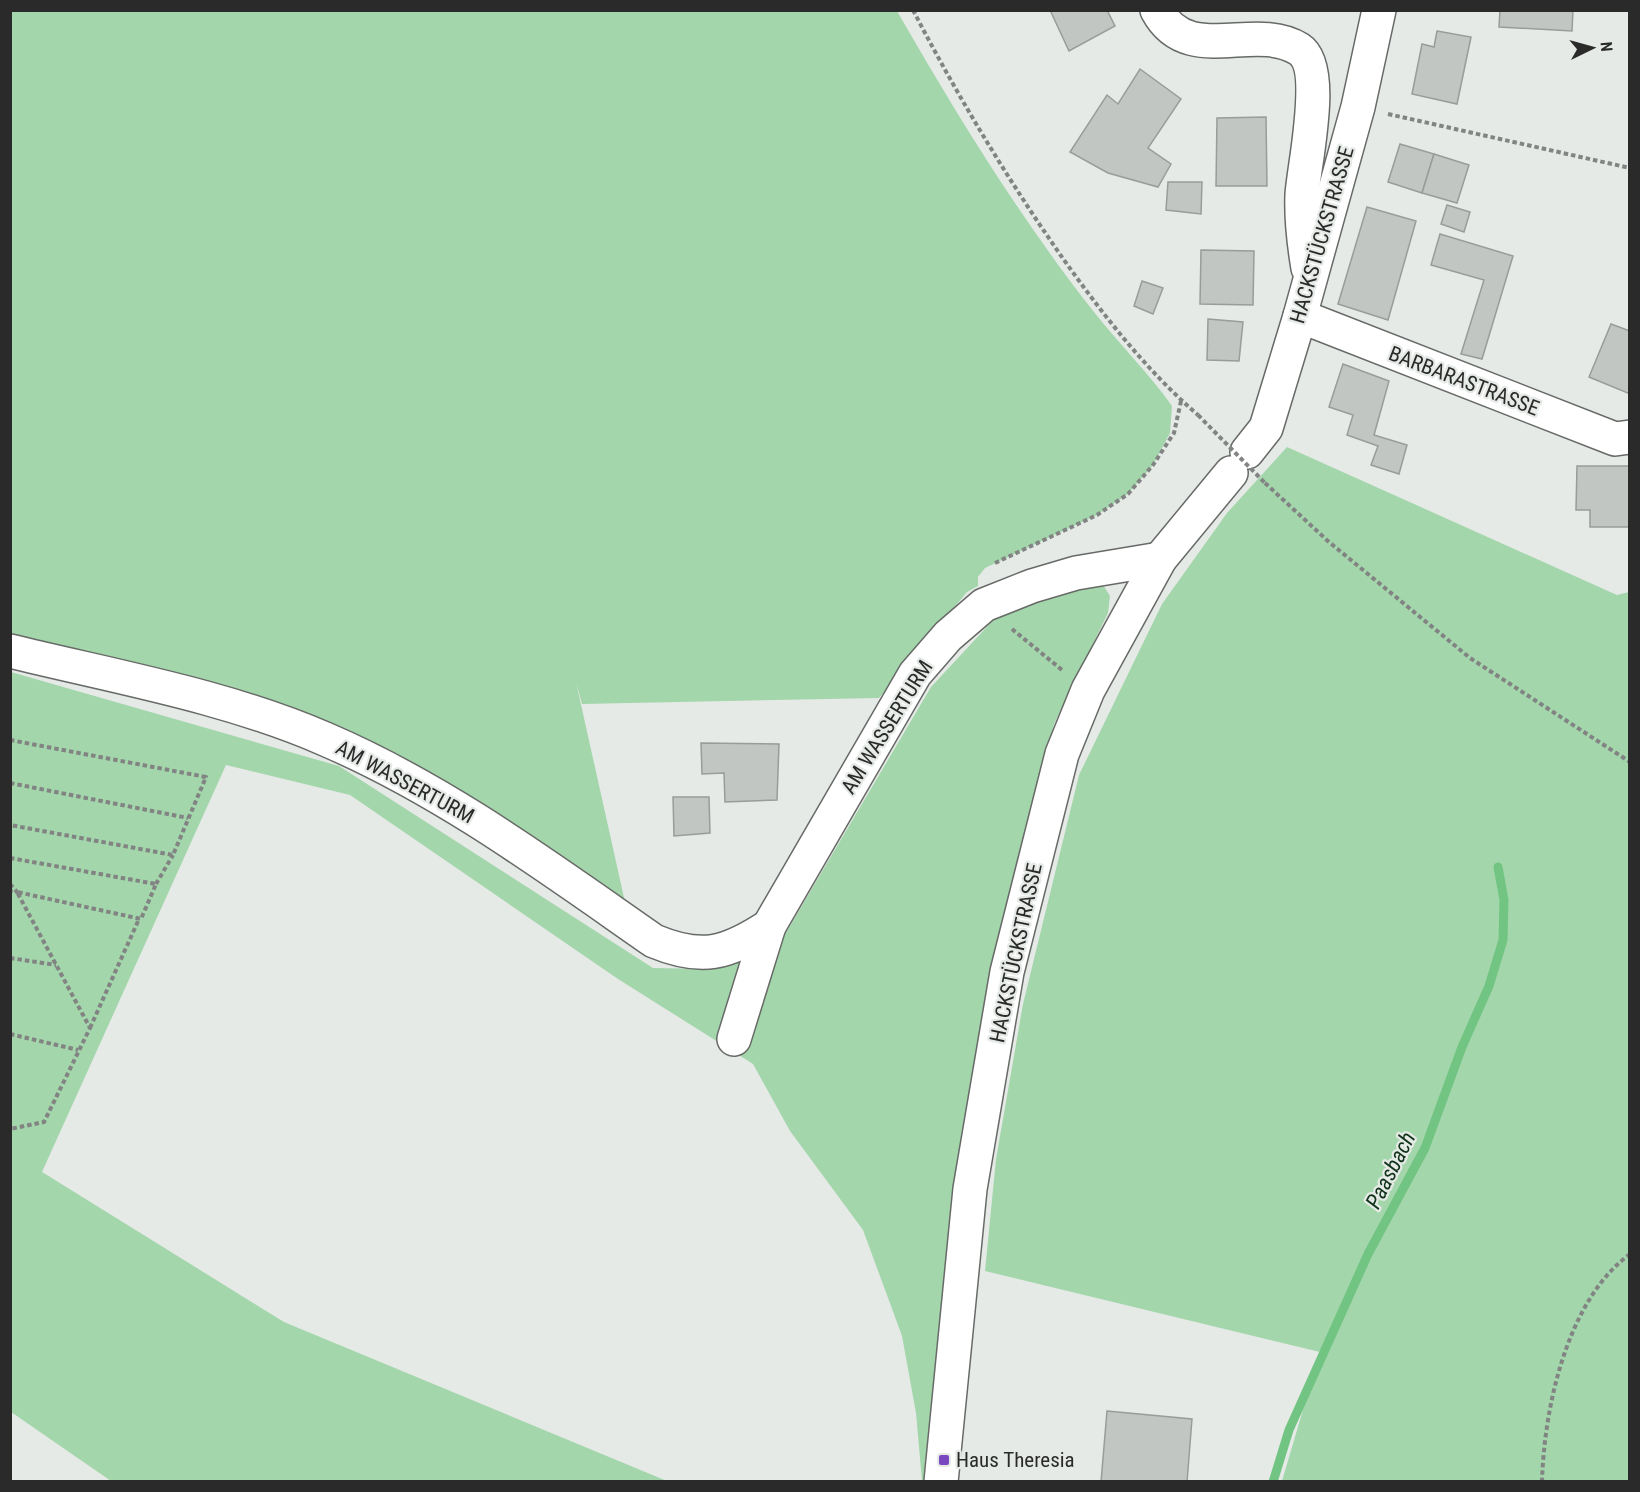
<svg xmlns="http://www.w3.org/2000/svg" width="1640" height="1492" viewBox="0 0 1640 1492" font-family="'Roboto Condensed',sans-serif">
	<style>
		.green { fill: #a4d6ac }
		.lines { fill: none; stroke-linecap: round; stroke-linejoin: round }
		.stream { stroke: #71c482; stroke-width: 9 }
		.building { fill: #c2c6c3; stroke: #999c99; stroke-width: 1.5 }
		.minor-casing { stroke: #676a67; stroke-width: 36 }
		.path { stroke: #818482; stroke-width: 4; stroke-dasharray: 4.5 3; stroke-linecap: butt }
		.minor { stroke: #fff; stroke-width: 33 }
		.path-bridge { stroke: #818482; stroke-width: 4; stroke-dasharray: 4.5 3; stroke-linecap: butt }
		.poi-dot { fill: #7947be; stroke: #e6eae7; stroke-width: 2 }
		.labels { text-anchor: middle; stroke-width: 4.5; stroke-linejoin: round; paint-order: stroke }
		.street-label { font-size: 21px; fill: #292a29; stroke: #e6eae7 }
		.poi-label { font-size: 21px; fill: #292a29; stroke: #e6eae7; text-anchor: start }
		.water-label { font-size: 22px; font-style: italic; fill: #0f3218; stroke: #e6eae7 }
	</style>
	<rect width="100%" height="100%" fill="#e6eae7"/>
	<!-- green -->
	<g class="green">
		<path d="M 10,11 L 897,11 C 957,115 1019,217 1094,312 C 1119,344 1149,373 1172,406 L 1170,433 L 1153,465 L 1128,494 L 1097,515 L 985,568 L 978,577 L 978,586 L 967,592 L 879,698 L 582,704 L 576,682 L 627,911 L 351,737 L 11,639 Z"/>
		<path d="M 1287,447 L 1617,595 L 1629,592 L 1629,1481 L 1282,1481 L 1320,1352 L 985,1271 L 996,1159 L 1023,1004 L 1079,775 L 1162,604 L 1227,513 Z"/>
		<path d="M 1103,585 L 1110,596 L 1108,613 L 1054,724 L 1014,881 L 971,1078 L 951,1213 L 925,1481 L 922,1481 L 916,1413 L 902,1336 L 863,1230 L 790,1131 L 753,1064 L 618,979 L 350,795 L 226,765 L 42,1172 L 34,1167 L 284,1322 L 667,1481 L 111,1481 L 11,1412 L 11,672 L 339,766 L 653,968 L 713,969 L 781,941 L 931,687 L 997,616 L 1042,597 Z"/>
	</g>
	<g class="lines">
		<!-- stream -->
		<path class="stream" d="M 1273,1482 L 1289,1430 L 1368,1254 L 1425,1148 L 1462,1047 L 1489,986 L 1503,940 L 1504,900 L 1498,867"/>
	</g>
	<!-- building -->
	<g class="building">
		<path d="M 1050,10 L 1107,10 L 1115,26 L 1069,51 Z"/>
		<path d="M 1500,10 L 1573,10 L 1572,31 L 1499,27 Z"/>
		<path d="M 1437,31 L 1471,37 L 1457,104 L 1412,94 L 1422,44 L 1434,47 Z"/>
		<path d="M 1140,69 L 1181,99 L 1148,148 L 1171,164 L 1158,187 L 1108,173 L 1070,152 L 1107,95 L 1118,104 Z"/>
		<path d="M 1266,117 L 1267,186 L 1216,186 L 1217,118 Z"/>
		<path d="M 1400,144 L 1434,154 L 1422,193 L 1388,182 Z"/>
		<path d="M 1434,154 L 1469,165 L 1457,203 L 1422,193 Z"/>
		<path d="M 1168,182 L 1202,182 L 1201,214 L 1166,210 Z"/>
		<path d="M 1447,205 L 1470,212 L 1464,232 L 1441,224 Z"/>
		<path d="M 1367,207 L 1416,221 L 1388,320 L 1338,304 Z"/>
		<path d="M 1440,234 L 1513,256 L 1482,359 L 1461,354 L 1484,280 L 1431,265 Z"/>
		<path d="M 1201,250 L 1254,251 L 1253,305 L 1200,304 Z"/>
		<path d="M 1142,281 L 1163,288 L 1153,314 L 1134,306 Z"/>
		<path d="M 1208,319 L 1243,322 L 1239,361 L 1207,360 Z"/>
		<path d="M 1611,324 L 1630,331 L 1630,394 L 1589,377 Z"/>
		<path d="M 1343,364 L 1389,381 L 1374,435 L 1407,445 L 1399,474 L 1371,465 L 1378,446 L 1347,435 L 1353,415 L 1329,407 Z"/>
		<path d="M 1577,466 L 1630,466 L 1630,527 L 1590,527 L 1590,510 L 1576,510 Z"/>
		<path d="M 701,743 L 779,744 L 777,800 L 725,802 L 724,773 L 702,774 Z"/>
		<path d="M 673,797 L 709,797 L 710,833 L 674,836 Z"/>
		<path d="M 1107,1411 L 1192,1419 L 1187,1482 L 1101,1482 Z"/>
	</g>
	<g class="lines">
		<defs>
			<g id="minor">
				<path d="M 1157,10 C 1188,68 1254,21 1299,49 C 1327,67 1304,164 1302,195 C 1301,220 1304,244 1308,268"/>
				<path d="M 1300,316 L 1615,439 L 1630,437"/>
				<path d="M 1247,452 L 1266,428 L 1300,316 L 1358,107 L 1379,10"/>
				<path d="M 10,651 C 116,677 226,696 325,739 C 444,790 549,868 654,941 C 702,961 726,954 769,926 L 915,674 L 948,636 L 984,605 L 1032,586 L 1076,573 L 1160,559"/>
				<path d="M 734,1039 L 769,926"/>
				<path d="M 941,1482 L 970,1189 L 1007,972 L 1062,754 L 1088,690 L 1160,559 L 1231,473"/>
			</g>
		</defs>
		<!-- minor casing -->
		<use href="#minor" class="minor-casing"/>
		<!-- path -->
		<g class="path">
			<path d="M 913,10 C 958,97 1008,180 1064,260 C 1104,316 1146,370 1198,415"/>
			<path d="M 1388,114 L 1630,168"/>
			<path d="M 1265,483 L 1329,542 L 1470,658 L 1630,762"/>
			<path d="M 995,563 L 1097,515 L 1128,494 L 1153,465 L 1174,433 L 1181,401"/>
			<path d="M 1012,629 L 1062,670"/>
			<path d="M 10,740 L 206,777 L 173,855 L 10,825"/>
			<path d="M 10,783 L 188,818"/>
			<path d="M 10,858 L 156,884 L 141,919 L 17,892 L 90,1028 L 44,1122 L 10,1129"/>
			<path d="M 10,884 L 17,892 L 10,891"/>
			<path d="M 156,884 L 173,855"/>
			<path d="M 10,958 L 56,965"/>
			<path d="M 90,1028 L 139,919"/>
			<path d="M 10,1034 L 78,1050"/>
			<path d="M 1542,1482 C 1544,1408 1567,1300 1630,1254"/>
		</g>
		<!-- minor -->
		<use href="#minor" class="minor"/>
		<!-- path-bridge -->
		<path class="path-bridge" d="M 1198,415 L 1265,483"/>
	</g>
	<!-- markers -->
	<rect class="poi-dot" x="938" y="1454" width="12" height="12" rx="3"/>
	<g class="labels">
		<!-- street labels -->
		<g class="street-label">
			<text transform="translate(1322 235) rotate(-74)" y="7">HACKSTÜCKSTRASSE</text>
			<text transform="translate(1464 381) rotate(21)" y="7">BARBARASTRASSE</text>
			<text transform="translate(887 727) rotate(-58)" y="7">AM WASSERTURM</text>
			<text transform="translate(405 782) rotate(28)" y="7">AM WASSERTURM</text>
			<text transform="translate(1016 953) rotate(-78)" y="7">HACKSTÜCKSTRASSE</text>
		</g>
		<!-- poi labels -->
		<g class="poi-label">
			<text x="956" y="1467">Haus Theresia</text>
		</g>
		<!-- water labels -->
		<g class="water-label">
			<text transform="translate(1390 1170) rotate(-63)" y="8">Paasbach</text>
		</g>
	</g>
	<!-- border -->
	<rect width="1640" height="1492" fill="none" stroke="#292a29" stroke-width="24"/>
	<!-- north arrow -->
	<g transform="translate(1592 48) rotate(85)" stroke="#e6eae7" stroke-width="4.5" paint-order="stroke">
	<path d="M0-4.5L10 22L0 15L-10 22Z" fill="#292a29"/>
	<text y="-9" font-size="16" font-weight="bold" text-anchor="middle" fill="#292a29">N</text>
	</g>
</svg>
